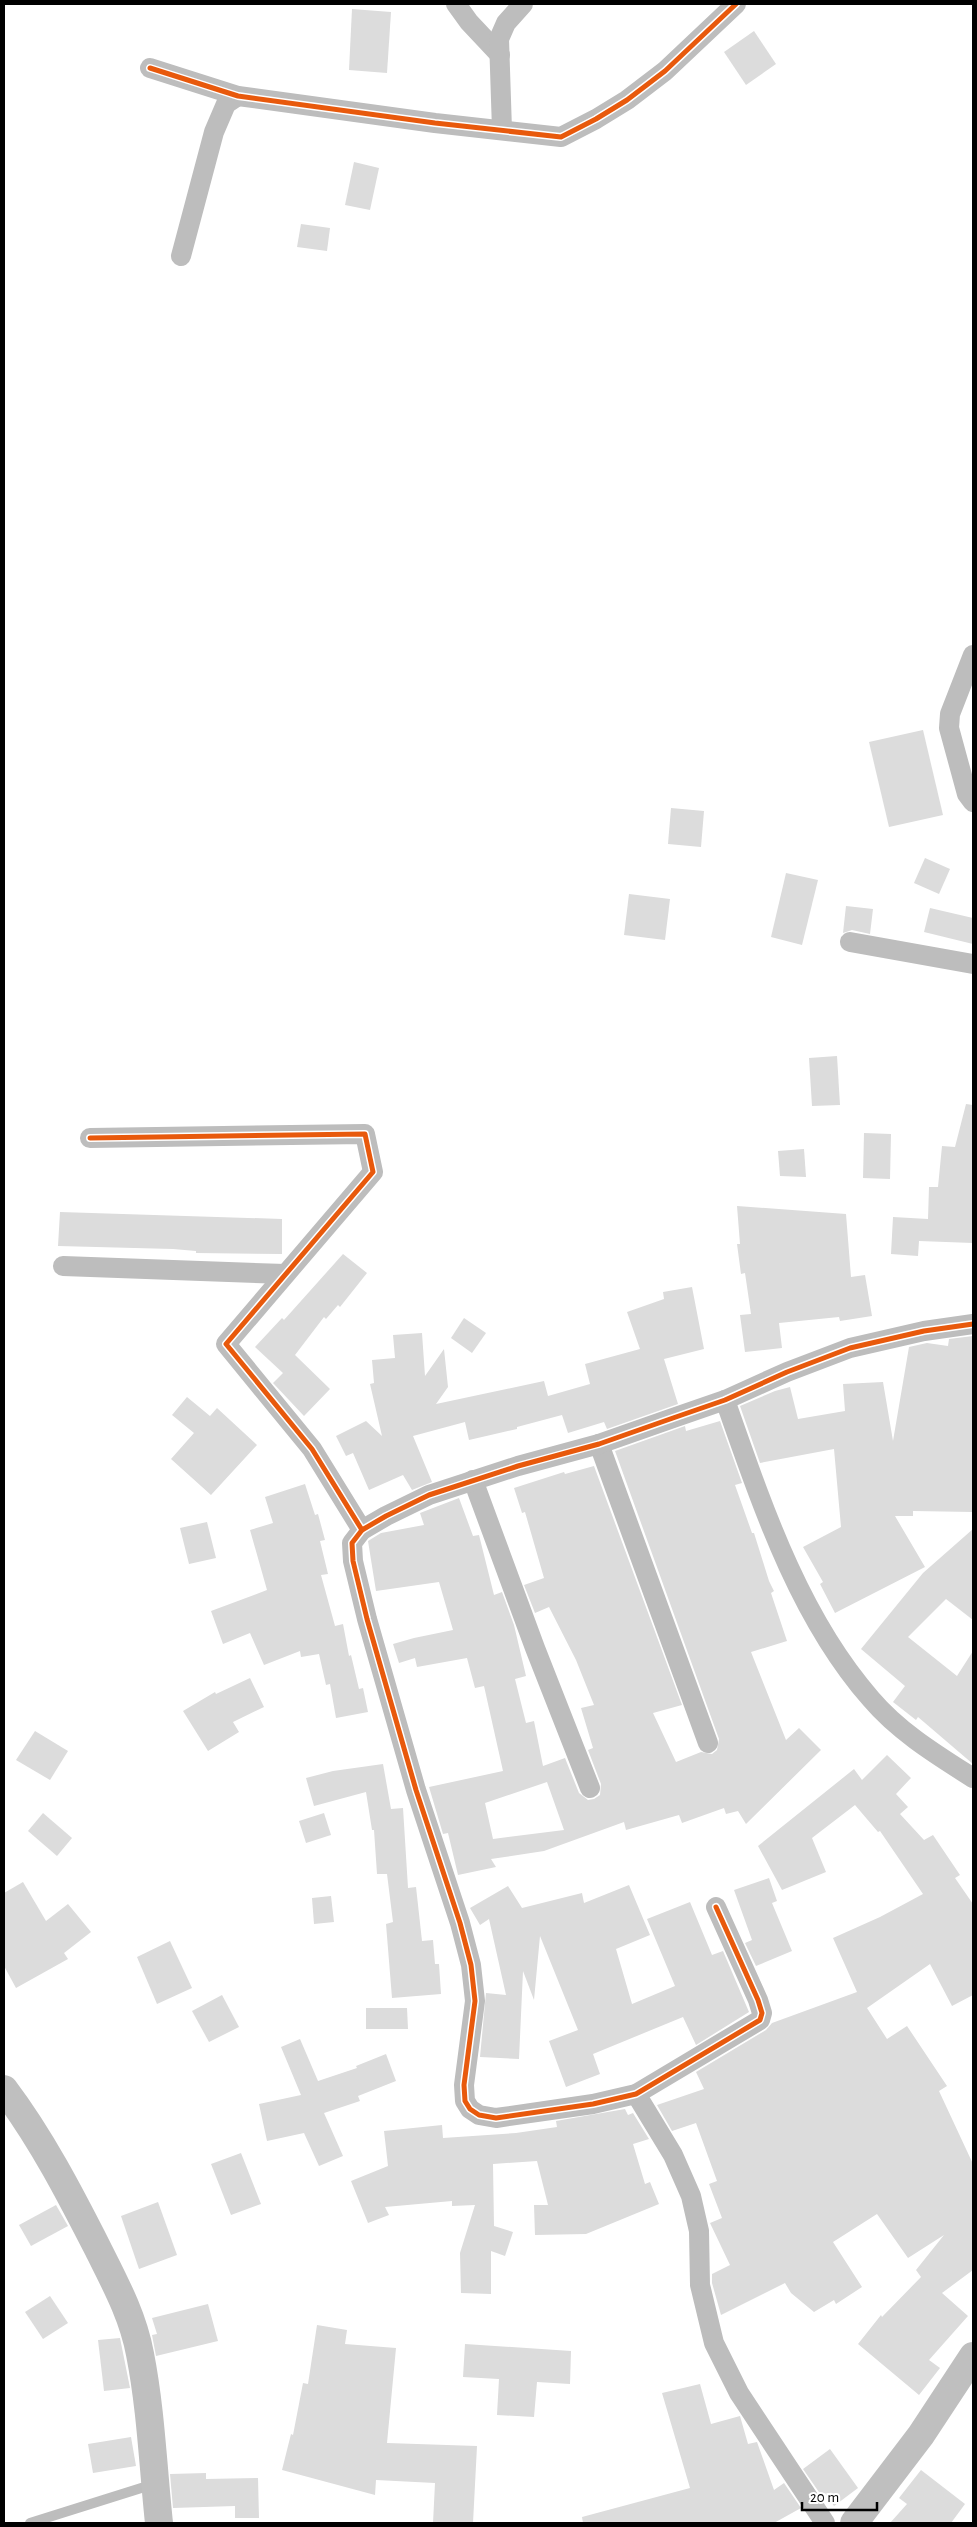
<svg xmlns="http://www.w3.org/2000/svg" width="977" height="2527" viewBox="0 0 977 2527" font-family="'Alegreya Sans',sans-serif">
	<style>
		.building { fill: #dcdcdc; fill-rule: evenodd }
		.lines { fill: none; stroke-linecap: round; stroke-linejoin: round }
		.lane { stroke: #bdbdbd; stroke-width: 10 }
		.street { stroke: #bdbdbd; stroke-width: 20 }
		.secondary { stroke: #bfbfbf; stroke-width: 28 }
		.cycleway-casing { stroke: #fff; stroke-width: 8 }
		.cycleway { stroke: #e8590c; stroke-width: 5 }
	</style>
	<rect width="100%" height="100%" fill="#fff"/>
	<!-- building -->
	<g class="building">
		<path d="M 352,9 L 391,12 L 387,73 L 349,70 Z"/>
		<path d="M 754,31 L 776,64 L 746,85 L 724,52 Z"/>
		<path d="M 354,162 L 379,168 L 370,210 L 345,205 Z"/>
		<path d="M 301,224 L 330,228 L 327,251 L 297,247 Z"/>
		<path d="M 923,730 L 943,815 L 889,827 L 869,742 Z"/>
		<path d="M 671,808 L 704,811 L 701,847 L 668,844 Z"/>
		<path d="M 925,858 L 950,869 L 939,894 L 914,883 Z"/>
		<path d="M 786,873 L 818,880 L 802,945 L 771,937 Z"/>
		<path d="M 629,894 L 670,899 L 665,940 L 624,935 Z"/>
		<path d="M 846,906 L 873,909 L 870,934 L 852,930 L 843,933 Z"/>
		<path d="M 930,908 L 973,918 L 973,944 L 924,932 Z"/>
		<path d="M 837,1056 L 840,1105 L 812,1106 L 809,1058 Z"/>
		<path d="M 966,1104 L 973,1105 L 973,1243 L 919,1241 L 918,1256 L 891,1254 L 893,1217 L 928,1219 L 929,1187 L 938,1187 L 942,1146 L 955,1147 Z"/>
		<path d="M 864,1133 L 891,1134 L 890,1179 L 863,1178 Z"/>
		<path d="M 804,1149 L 806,1177 L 780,1176 L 778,1151 Z"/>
		<path d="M 737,1206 L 846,1214 L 851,1277 L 865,1275 L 872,1316 L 840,1321 L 839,1317 L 779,1323 L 782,1348 L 745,1352 L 740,1315 L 751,1314 L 745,1273 L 741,1274 L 737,1244 L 740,1244 Z"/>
		<path d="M 60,1212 L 282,1219 L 282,1254 L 196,1253 L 196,1251 L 173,1249 L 58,1246 Z"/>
		<path d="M 343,1254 L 367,1273 L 340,1307 L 338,1305 L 326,1319 L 324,1317 L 295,1355 L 330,1389 L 304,1416 L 273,1383 L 283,1373 L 255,1347 L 282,1318 L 284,1320 Z"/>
		<path d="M 692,1287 L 704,1349 L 664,1359 L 678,1404 L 607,1429 L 604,1422 L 568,1433 L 562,1415 L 517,1427 L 517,1429 L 469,1440 L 465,1422 L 413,1436 L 432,1482 L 412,1490 L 403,1475 L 369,1490 L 353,1453 L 346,1456 L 336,1436 L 366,1421 L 382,1436 L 370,1384 L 374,1383 L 372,1360 L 395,1358 L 393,1335 L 422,1333 L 425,1376 L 444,1349 L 448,1387 L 436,1404 L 544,1381 L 548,1396 L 590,1384 L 585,1364 L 640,1349 L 627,1312 L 664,1299 L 663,1292 Z"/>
		<path d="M 464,1318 L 486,1333 L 472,1353 L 451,1338 Z"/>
		<path d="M 973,1336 L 973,1512 L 913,1511 L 913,1516 L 895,1516 L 925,1567 L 835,1613 L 820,1584 L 823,1582 L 803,1547 L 841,1527 L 834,1449 L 760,1463 L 740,1406 L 775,1391 L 790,1387 L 798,1419 L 845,1411 L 843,1384 L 883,1382 L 893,1441 L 909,1347 L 927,1343 L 948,1346 L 949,1339 Z"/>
		<path d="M 187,1397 L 210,1416 L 217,1408 L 257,1445 L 211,1495 L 171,1459 L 194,1433 L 172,1415 Z"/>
		<path d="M 720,1421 L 742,1483 L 735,1485 L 752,1533 L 754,1533 L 769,1581 L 774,1591 L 771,1593 L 787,1641 L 751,1652 L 786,1740 L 799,1728 L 821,1750 L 746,1824 L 738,1811 L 726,1814 L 724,1808 L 682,1823 L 679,1815 L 626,1830 L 624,1822 L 544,1851 L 491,1859 L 496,1867 L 458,1875 L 448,1833 L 443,1834 L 429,1787 L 503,1771 L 484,1686 L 475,1688 L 467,1658 L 417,1667 L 415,1658 L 399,1663 L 393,1644 L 414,1638 L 453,1630 L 439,1582 L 376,1591 L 368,1541 L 381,1533 L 424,1525 L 420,1513 L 459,1498 L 473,1536 L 479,1535 L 494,1595 L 502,1592 L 514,1625 L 526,1676 L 515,1679 L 526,1723 L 534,1721 L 543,1766 L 565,1758 L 579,1793 L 588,1800 L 594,1799 L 600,1795 L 601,1784 L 588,1750 L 593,1748 L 581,1708 L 594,1705 L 576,1660 L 549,1607 L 535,1613 L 524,1585 L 544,1578 L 525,1512 L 522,1513 L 514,1488 L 564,1472 L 565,1474 L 594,1466 L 682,1705 L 653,1713 L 676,1762 L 701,1752 L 712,1754 L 717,1750 L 719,1739 L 615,1451 L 685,1426 L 686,1431 ZM 547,1782 L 564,1830 L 493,1839 L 485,1803 Z"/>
		<path d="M 305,1484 L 315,1515 L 318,1514 L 325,1540 L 320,1541 L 328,1574 L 321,1575 L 335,1626 L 343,1624 L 349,1656 L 351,1655 L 359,1689 L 363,1688 L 368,1712 L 336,1718 L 330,1684 L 326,1685 L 319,1654 L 301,1657 L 300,1651 L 264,1665 L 250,1633 L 223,1644 L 211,1611 L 267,1590 L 250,1530 L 273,1523 L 265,1497 Z"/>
		<path d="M 207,1522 L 216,1558 L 189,1564 L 180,1528 Z"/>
		<path d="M 973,1529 L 973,1620 L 946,1599 L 908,1637 L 957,1676 L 973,1651 L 973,1764 L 918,1717 L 916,1720 L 893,1702 L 905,1686 L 861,1649 L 923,1573 Z"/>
		<path d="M 250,1678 L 264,1707 L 233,1722 L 239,1732 L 208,1751 L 183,1711 L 215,1692 L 216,1694 Z"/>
		<path d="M 35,1731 L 68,1751 L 50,1780 L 16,1760 Z"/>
		<path d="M 887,1755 L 911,1778 L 896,1794 L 908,1807 L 900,1814 L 924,1840 L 933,1835 L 960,1875 L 955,1878 L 973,1904 L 973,1995 L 952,2006 L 930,1964 L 867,2008 L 887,2039 L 907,2026 L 947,2086 L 939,2091 L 973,2164 L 973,2270 L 942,2293 L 968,2316 L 929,2360 L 940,2368 L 919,2395 L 858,2344 L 881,2315 L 882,2317 L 921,2277 L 916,2270 L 944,2235 L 908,2258 L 877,2214 L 833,2242 L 862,2287 L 836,2304 L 834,2300 L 814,2312 L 791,2293 L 785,2283 L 721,2315 L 712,2283 L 712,2274 L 730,2265 L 710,2223 L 722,2218 L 709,2184 L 717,2181 L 696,2123 L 672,2131 L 657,2105 L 704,2089 L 696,2072 L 766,2030 L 772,2023 L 857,1992 L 833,1938 L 880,1917 L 923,1894 L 880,1831 L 878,1832 L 855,1805 L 812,1838 L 826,1872 L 782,1890 L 758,1846 L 854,1769 L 862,1780 Z"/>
		<path d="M 383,1764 L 391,1809 L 403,1808 L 408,1888 L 416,1887 L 422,1941 L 433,1940 L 435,1964 L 439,1964 L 441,1994 L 392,1998 L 386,1924 L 393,1922 L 387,1874 L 377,1874 L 374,1830 L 372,1830 L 366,1792 L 314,1806 L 306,1778 L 333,1771 Z"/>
		<path d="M 43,1813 L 72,1838 L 57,1856 L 28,1831 Z"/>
		<path d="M 324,1813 L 331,1835 L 306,1843 L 299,1821 Z"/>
		<path d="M 769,1878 L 777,1901 L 772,1903 L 792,1951 L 756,1966 L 745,1943 L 752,1940 L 734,1890 Z"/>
		<path d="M 23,1882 L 46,1921 L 68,1904 L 91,1932 L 64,1953 L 68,1959 L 16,1988 L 4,1966 L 4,1893 Z"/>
		<path d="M 629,1885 L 650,1935 L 616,1949 L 632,2004 L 675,1986 L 647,1919 L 690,1902 L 712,1955 L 723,1951 L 749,2012 L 696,2045 L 683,2017 L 593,2054 L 600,2074 L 566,2087 L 549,2041 L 578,2030 L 540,1936 L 534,2000 L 523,1971 L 519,2059 L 480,2057 L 486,1993 L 506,1995 L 489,1919 L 480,1925 L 470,1908 L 508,1886 L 522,1908 L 582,1893 L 584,1903 Z"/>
		<path d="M 331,1896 L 334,1922 L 314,1924 L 312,1898 Z"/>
		<path d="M 170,1941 L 192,1988 L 157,2004 L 137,1957 Z"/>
		<path d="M 222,1995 L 239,2027 L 209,2042 L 192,2011 Z"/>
		<path d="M 366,2008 L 407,2008 L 408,2029 L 366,2029 Z"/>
		<path d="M 300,2039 L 318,2081 L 357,2068 L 356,2066 L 386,2054 L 396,2081 L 358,2096 L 360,2101 L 324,2113 L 343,2156 L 319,2166 L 304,2133 L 267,2141 L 259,2104 L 301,2095 L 281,2047 Z"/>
		<path d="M 625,2109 L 628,2115 L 633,2113 L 649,2139 L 633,2144 L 645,2184 L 650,2182 L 659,2204 L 586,2234 L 535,2235 L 534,2205 L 548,2205 L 537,2161 L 493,2164 L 494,2226 L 513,2232 L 505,2256 L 491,2251 L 491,2294 L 461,2293 L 460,2253 L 475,2205 L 452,2206 L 452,2201 L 385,2207 L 389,2215 L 368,2223 L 351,2181 L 388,2166 L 384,2131 L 442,2125 L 443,2138 L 516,2133 L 557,2127 L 556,2121 Z"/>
		<path d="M 241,2153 L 261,2204 L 231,2215 L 211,2164 Z"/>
		<path d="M 158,2202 L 177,2255 L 139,2269 L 121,2216 Z"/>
		<path d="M 56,2205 L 68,2226 L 31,2246 L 19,2225 Z"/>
		<path d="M 50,2296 L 68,2323 L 43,2339 L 25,2312 Z"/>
		<path d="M 208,2304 L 218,2341 L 156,2356 L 152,2335 L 157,2334 L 152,2318 Z"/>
		<path d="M 317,2325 L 347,2330 L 345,2344 L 396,2348 L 387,2443 L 477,2446 L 473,2523 L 433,2523 L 435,2483 L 376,2480 L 375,2495 L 282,2470 L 291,2434 L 293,2435 L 303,2383 L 308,2384 Z"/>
		<path d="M 120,2338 L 130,2388 L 104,2391 L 98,2340 Z"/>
		<path d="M 465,2344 L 571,2351 L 570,2384 L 537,2382 L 534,2417 L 497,2415 L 499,2379 L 463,2377 Z"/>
		<path d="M 700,2384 L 711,2424 L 740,2416 L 748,2444 L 757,2442 L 774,2490 L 784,2483 L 801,2508 L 774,2523 L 583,2523 L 582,2517 L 690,2488 L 662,2393 Z"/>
		<path d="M 131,2437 L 136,2466 L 93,2473 L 88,2444 Z"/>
		<path d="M 830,2449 L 858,2488 L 834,2506 L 825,2493 L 821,2495 L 803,2469 Z"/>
		<path d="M 921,2470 L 965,2504 L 951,2523 L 890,2523 L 907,2504 L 899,2498 Z"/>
		<path d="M 206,2473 L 206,2479 L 258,2478 L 259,2518 L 235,2518 L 235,2506 L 173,2508 L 170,2474 Z"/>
	</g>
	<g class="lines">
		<!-- lane -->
		<path class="lane" d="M 30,2523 L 154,2484"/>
		<!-- street -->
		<g class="street">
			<path d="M 456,4 L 469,22 L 500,55"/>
			<path d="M 150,68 L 238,96 L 435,123 L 561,137 L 596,119 L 627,100 L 665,71 L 736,4"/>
			<path d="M 502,130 L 499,39 L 506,23 L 523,4"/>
			<path d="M 181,256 L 214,132 L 226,104 L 238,96"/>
			<path d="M 973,655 L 950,714 L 949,728 L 967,794 L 973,802"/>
			<path d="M 850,942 L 973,964"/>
			<path d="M 90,1138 L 365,1134 L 373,1172 L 226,1344 L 312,1449 L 362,1530"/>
			<path d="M 63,1266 L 285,1274"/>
			<path d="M 725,1400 C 761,1502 798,1616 871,1699 C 899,1732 937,1755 973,1778"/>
			<path d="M 599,1444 L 708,1743"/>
			<path d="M 473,1480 L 535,1648 L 590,1788"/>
			<path d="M 716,1907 L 758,2000 L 762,2013 L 760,2020 L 636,2094 L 593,2104 L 496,2118 L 479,2115 L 470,2109 L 465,2101 L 464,2085 L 475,2001 L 471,1965 L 460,1923 L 416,1790 L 367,1619 L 353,1561 L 352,1543 L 362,1530 L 386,1516 L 429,1495 L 518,1466 L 599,1444 L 673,1418 L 725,1400 L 787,1372 L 850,1348 L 924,1331 L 973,1324"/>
			<path d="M 636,2094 L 673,2155 L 691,2196 L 699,2231 L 700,2285 L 714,2343 L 739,2393 L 825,2523"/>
		</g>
		<!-- secondary -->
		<g class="secondary">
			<path d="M 4,2089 C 41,2138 70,2194 98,2249 C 115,2283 133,2316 140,2354 C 151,2410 153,2467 159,2523"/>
			<path d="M 854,2523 L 921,2435 L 973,2356"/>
		</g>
		<defs>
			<g id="cycleway">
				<path d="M 150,68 L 238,96 L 435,123 L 561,137 L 596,119 L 627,100 L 665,71 L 736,4"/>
				<path d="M 90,1138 L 365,1134 L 373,1172 L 226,1344 L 312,1449 L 362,1530"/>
				<path d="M 716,1907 L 758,2000 L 762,2013 L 760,2020 L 636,2094 L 593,2104 L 496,2118 L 479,2115 L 470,2109 L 465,2101 L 464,2085 L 475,2001 L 471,1965 L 460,1923 L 416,1790 L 367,1619 L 353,1561 L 352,1543 L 362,1530 L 386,1516 L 429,1495 L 518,1466 L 599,1444 L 673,1418 L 725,1400 L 787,1372 L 850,1348 L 924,1331 L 973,1324"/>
			</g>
		</defs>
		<!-- cycleway casing -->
		<use href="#cycleway" class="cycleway-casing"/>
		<!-- cycleway -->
		<use href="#cycleway" class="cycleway"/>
	</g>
	<!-- border -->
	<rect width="977" height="2527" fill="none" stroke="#000000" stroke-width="10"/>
	<!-- scale -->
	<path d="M802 2502v8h75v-8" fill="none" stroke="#000000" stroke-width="2.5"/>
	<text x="810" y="2502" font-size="15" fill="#000000" stroke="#ffffff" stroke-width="4" paint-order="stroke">20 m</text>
</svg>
